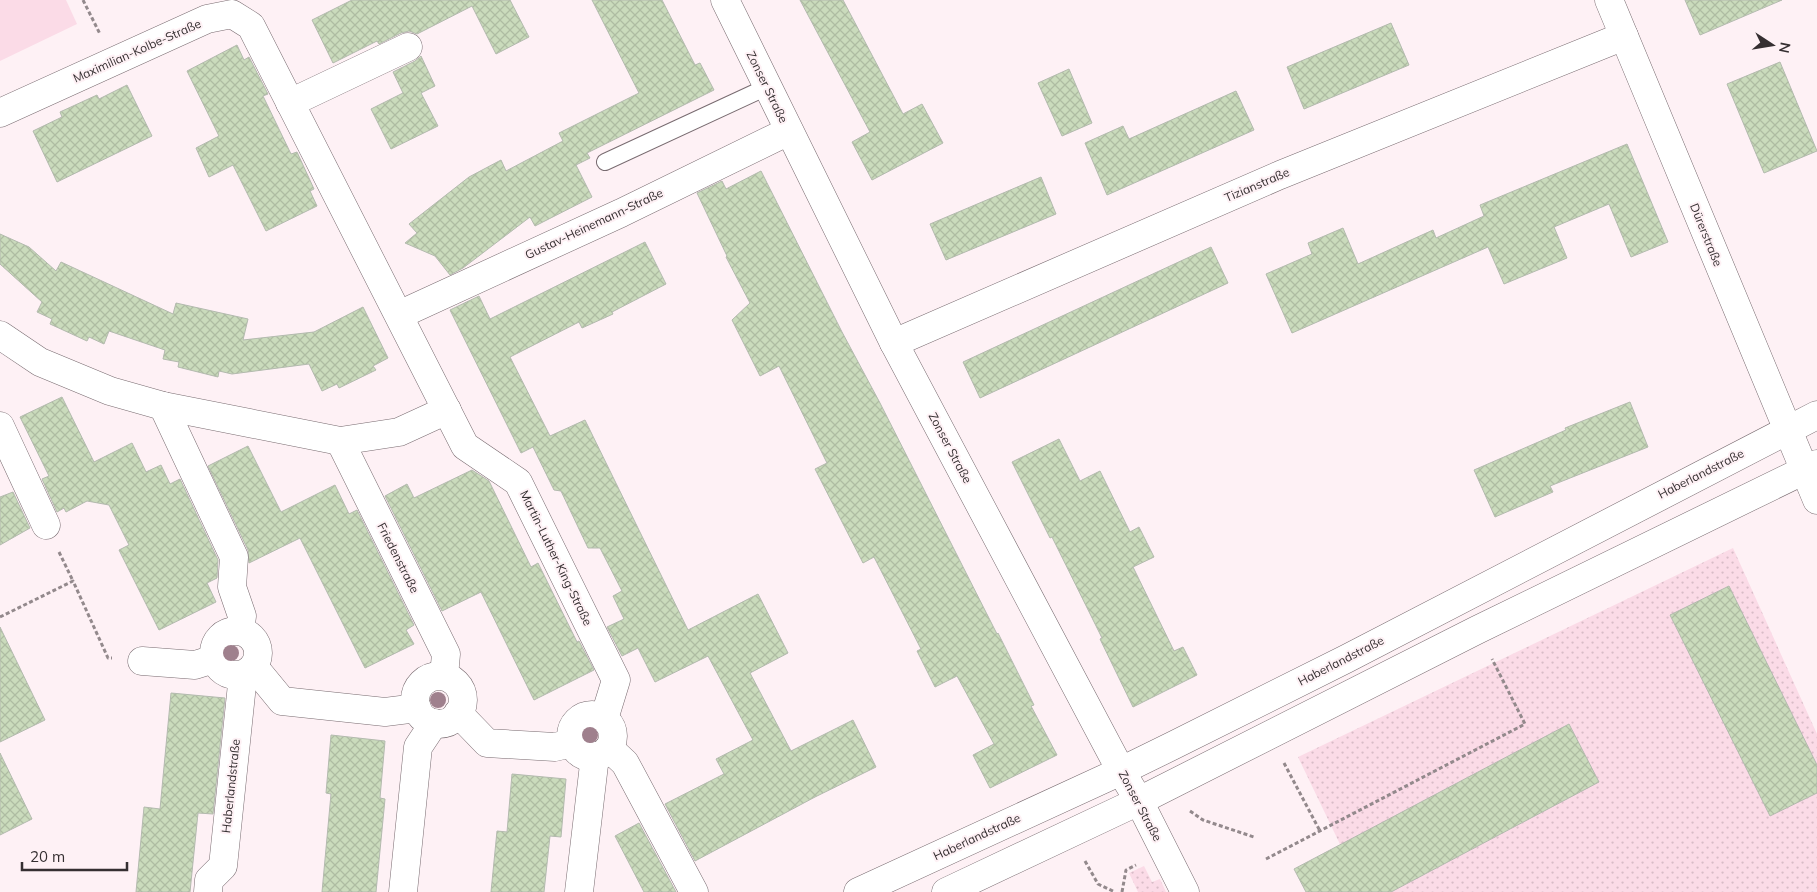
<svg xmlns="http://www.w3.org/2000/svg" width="1817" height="892" viewBox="0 0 1817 892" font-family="Mulish,sans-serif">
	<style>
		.grass { fill: url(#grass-dots) }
		.green { fill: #fbdbe7 }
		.building { fill: url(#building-cross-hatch); stroke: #b3baae }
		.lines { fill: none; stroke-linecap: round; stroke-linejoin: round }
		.service-casing { stroke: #786b70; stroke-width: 18 }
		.minor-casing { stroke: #786b70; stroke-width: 29 }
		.tertiary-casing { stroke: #786b70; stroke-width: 29 }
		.path { stroke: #93898c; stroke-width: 3; stroke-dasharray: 4 2.5; stroke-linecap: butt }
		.service { stroke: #fff; stroke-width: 16 }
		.minor { stroke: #fff; stroke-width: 28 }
		.tertiary { stroke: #fff; stroke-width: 28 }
		.tree { fill: #9f808d }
		.labels { text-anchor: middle; stroke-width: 4; stroke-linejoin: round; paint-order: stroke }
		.street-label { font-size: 12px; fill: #352f31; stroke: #fef1f5 }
	</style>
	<defs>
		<pattern id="grass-dots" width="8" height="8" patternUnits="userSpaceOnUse" patternTransform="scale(1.25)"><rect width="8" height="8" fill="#fbdbe7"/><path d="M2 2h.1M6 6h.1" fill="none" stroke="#d8bcc7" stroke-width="1.8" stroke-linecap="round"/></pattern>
		<pattern id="building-cross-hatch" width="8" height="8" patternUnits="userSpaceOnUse" patternTransform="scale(1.25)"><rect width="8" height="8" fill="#cadbbc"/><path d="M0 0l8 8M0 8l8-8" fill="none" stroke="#aebca2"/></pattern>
	</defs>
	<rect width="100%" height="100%" fill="#fef1f5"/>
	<!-- grass -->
	<g class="grass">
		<path d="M 1733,548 L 1817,734 L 1817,892 L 1363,892 L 1298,757 Z"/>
		<path d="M 1144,866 L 1152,882 L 1160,879 L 1166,892 L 1138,892 L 1129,873 Z"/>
	</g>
	<!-- green -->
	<path class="green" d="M 0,0 L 66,0 L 77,24 L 0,61 Z"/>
	<!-- building -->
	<g class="building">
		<path d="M 352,0 L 510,0 L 529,37 L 496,54 L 472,6 L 417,34 L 409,31 L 401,33 L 379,44 L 377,41 L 333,63 L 312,20 Z"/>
		<path d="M 592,0 L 662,0 L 695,65 L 700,63 L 714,90 L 587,153 L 590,158 L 576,165 L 592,197 L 535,226 L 530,217 L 463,268 L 450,275 L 435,256 L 405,243 L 417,233 L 409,224 L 469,177 L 501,160 L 506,171 L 563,141 L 559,133 L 639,93 Z"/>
		<path d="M 800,0 L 843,0 L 903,114 L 922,104 L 943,143 L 872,180 L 852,142 L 870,132 Z"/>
		<path d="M 1685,0 L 1782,0 L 1700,35 Z"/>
		<path d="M 1391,23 L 1409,65 L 1304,109 L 1287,67 Z"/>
		<path d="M 237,45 L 244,60 L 249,57 L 268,94 L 263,96 L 291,154 L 297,152 L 314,189 L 310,191 L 317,206 L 266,231 L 233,165 L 209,177 L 196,148 L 219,136 L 187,71 Z"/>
		<path d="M 421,56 L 435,86 L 421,93 L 438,126 L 391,149 L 371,109 L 403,93 L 393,72 L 415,61 Z"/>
		<path d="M 1780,62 L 1817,151 L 1764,173 L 1727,84 Z"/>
		<path d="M 1069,69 L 1092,123 L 1062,136 L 1038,83 Z"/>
		<path d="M 127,85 L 152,136 L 57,182 L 33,131 L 62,117 L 60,112 L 97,95 L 99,99 Z"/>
		<path d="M 1236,91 L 1254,130 L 1107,195 L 1085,143 L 1123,126 L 1129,139 Z"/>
		<path d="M 1627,144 L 1668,242 L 1631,257 L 1609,204 L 1554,227 L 1567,258 L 1504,284 L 1488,247 L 1292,333 L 1266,274 L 1312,254 L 1308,243 L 1343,228 L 1358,264 L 1433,230 L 1436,238 L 1484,216 L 1480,205 Z"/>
		<path d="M 761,171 L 842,332 L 880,403 L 997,634 L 998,633 L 1034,705 L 1031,706 L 1057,755 L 990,788 L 973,755 L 994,744 L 957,676 L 935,687 L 917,651 L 921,649 L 874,557 L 863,563 L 815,469 L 827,463 L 779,366 L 760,376 L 732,320 L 750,303 L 726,257 L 727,256 L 697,193 L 722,181 L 726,189 Z"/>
		<path d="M 1041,177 L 1056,214 L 946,260 L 930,224 Z"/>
		<path d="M 0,234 L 29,247 L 56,271 L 61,262 L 173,314 L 176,303 L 248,319 L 243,340 L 314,332 L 363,307 L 388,358 L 373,366 L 376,370 L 339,388 L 337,384 L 322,391 L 309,364 L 232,374 L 219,371 L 218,377 L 178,367 L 179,362 L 163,359 L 165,350 L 109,331 L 104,344 L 89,337 L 87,341 L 50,324 L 52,319 L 37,312 L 42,302 L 0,264 Z"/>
		<path d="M 645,242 L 666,284 L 612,312 L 613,314 L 582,328 L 579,322 L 510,357 L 550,436 L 585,420 L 688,630 L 758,594 L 788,653 L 750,673 L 791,751 L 853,720 L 876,767 L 815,797 L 695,861 L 665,804 L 724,774 L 716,759 L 753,740 L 708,656 L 655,682 L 638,648 L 622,656 L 607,627 L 624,619 L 613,596 L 622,591 L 600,548 L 588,548 L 561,491 L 554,490 L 533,447 L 521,453 L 450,310 L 479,296 L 490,319 Z"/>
		<path d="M 1211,247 L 1228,283 L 980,398 L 963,362 Z"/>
		<path d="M 62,397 L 94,462 L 132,443 L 146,472 L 161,465 L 170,484 L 180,479 L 218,560 L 217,578 L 207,583 L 216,602 L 159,630 L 119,550 L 129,545 L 109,505 L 87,501 L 66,512 L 64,508 L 57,512 L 42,479 L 49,476 L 20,417 Z"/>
		<path d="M 1630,402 L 1648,447 L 1550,486 L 1553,492 L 1495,517 L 1474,470 L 1566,430 L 1565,428 Z"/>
		<path d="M 1059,439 L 1080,481 L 1100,471 L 1130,532 L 1139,527 L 1154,557 L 1133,567 L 1174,651 L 1183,647 L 1197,675 L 1133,707 L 1100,639 L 1102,638 L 1052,537 L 1050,538 L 1012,462 Z"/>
		<path d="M 248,446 L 281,512 L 335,485 L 349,514 L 357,510 L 414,625 L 406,630 L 414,644 L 365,668 L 300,538 L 249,563 L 248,550 L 208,466 Z"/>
		<path d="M 472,470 L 489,481 L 531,567 L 538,563 L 577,642 L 579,641 L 594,670 L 534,700 L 481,592 L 442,611 L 385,496 L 407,484 L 414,498 Z"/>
		<path d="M 13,492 L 30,528 L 0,545 L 0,497 Z"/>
		<path d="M 1729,586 L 1817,765 L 1817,793 L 1770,816 L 1670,615 Z"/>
		<path d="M 0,627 L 45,720 L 0,742 Z"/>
		<path d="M 171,693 L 225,698 L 213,814 L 198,813 L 190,892 L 136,892 L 144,807 L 160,809 Z"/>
		<path d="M 1569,724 L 1599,782 L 1391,892 L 1306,892 L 1294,869 Z"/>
		<path d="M 331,735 L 385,741 L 380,798 L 385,799 L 376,892 L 322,892 L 331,794 L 326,793 Z"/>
		<path d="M 0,753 L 32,819 L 0,835 Z"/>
		<path d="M 512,774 L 566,779 L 561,837 L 550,836 L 544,892 L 491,892 L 497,831 L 507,832 Z"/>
		<path d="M 639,823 L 676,892 L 644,892 L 615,836 Z"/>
	</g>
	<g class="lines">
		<defs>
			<path id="service" d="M 605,162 L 767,87"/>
			<g id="minor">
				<path d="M 725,0 L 894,343 L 1121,771 L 1139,801 L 1185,892"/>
				<path d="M 1609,0 L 1817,500"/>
				<path d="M 290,103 L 408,47"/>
				<path d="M 0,113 L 207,19 L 232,14 L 251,26 L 465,446 L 518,482 L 616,680 L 604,719"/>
				<path d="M 399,315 L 621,213 L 789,131"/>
				<path d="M 0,335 L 40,362 L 110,391 L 163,406 L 340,441 L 399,432 L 447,410"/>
				<path d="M 894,343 L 1280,175 L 1624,36"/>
				<path d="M 163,406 L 234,557 L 232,587 L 242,616 L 240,631"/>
				<path d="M 0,426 L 46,525"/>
				<path d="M 340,441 L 446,654 L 444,676"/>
				<circle cx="236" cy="653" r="22"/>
				<path d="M 142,661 L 195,665 L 214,659"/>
				<path d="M 254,667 L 282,701 L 385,712 L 417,708"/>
				<circle cx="439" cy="700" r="24"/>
				<path d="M 458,713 L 487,743 L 555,747 L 572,743"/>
				<circle cx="592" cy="736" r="21"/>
				<path d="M 609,748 L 625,763 L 694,892"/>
				<path d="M 208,892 L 209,880 L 223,866 L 243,675"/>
				<path d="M 403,892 L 418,747 L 434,723"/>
				<path d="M 579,892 L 595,756"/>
			</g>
			<g id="tertiary">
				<path d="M 858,892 L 1121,771 L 1174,745 L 1346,659 L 1817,415"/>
				<path d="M 946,892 L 1139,801 L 1477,630 L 1817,464"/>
			</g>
		</defs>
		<!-- service casing -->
		<use href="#service" class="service-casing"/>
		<!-- minor casing -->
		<use href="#minor" class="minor-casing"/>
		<!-- tertiary casing -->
		<use href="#tertiary" class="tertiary-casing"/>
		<!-- path -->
		<g class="path">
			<path d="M 83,0 L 100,34"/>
			<path d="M 59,552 L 73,581"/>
			<path d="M 0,617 L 73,581 L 108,658 L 112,658"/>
			<path d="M 1284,763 L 1320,831"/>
			<path d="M 1190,811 L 1203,820 L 1254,837"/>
			<path d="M 1266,859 L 1525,724 L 1492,659"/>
			<path d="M 1085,861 L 1098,884 L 1115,892"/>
			<path d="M 1122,892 L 1126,870 L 1136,865"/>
		</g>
		<!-- service -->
		<use href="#service" class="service"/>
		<!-- minor -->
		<use href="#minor" class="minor"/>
		<!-- tertiary -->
		<use href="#tertiary" class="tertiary"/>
	</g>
	<!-- trees -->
	<g class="tree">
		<circle cx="231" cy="653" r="8"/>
		<circle cx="438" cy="700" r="8"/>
		<circle cx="590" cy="735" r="8"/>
	</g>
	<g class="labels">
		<!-- street labels -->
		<g class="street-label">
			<text transform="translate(137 51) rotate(-24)" y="4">Maximilian-Kolbe-Straße</text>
			<text transform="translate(767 87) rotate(64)" y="4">Zonser Straße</text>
			<text transform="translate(1257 185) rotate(-23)" y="4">Tizianstraße</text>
			<text transform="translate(594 224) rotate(-25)" y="4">Gustav-Heinemann-Straße</text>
			<text transform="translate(1706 235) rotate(68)" y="4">Dürerstraße</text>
			<text transform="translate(950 448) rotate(62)" y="4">Zonser Straße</text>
			<text transform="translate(1701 474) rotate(-27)" y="4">Haberlandstraße</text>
			<text transform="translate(398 558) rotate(63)" y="4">Friedenstraße</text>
			<text transform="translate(556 558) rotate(64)" y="4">Martin-Luther-King-Straße</text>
			<text transform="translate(1341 661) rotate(-27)" y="4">Haberlandstraße</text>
			<text transform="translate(231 786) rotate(-84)" y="4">Haberlandstraße</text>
			<text transform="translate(1140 806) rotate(62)" y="4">Zonser Straße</text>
			<text transform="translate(977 837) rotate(-25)" y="4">Haberlandstraße</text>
		</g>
	</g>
	<!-- north arrow -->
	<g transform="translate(1772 45) rotate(102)" stroke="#fef1f5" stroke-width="4" paint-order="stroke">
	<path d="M0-4L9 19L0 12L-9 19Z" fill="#352f31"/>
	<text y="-8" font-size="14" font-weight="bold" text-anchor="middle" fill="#352f31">N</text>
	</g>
	<!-- scale -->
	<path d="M22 862v8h105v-8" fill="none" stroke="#352f31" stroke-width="2.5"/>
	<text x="30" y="862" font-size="15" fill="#352f31" stroke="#fef1f5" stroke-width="4" paint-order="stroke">20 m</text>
</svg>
